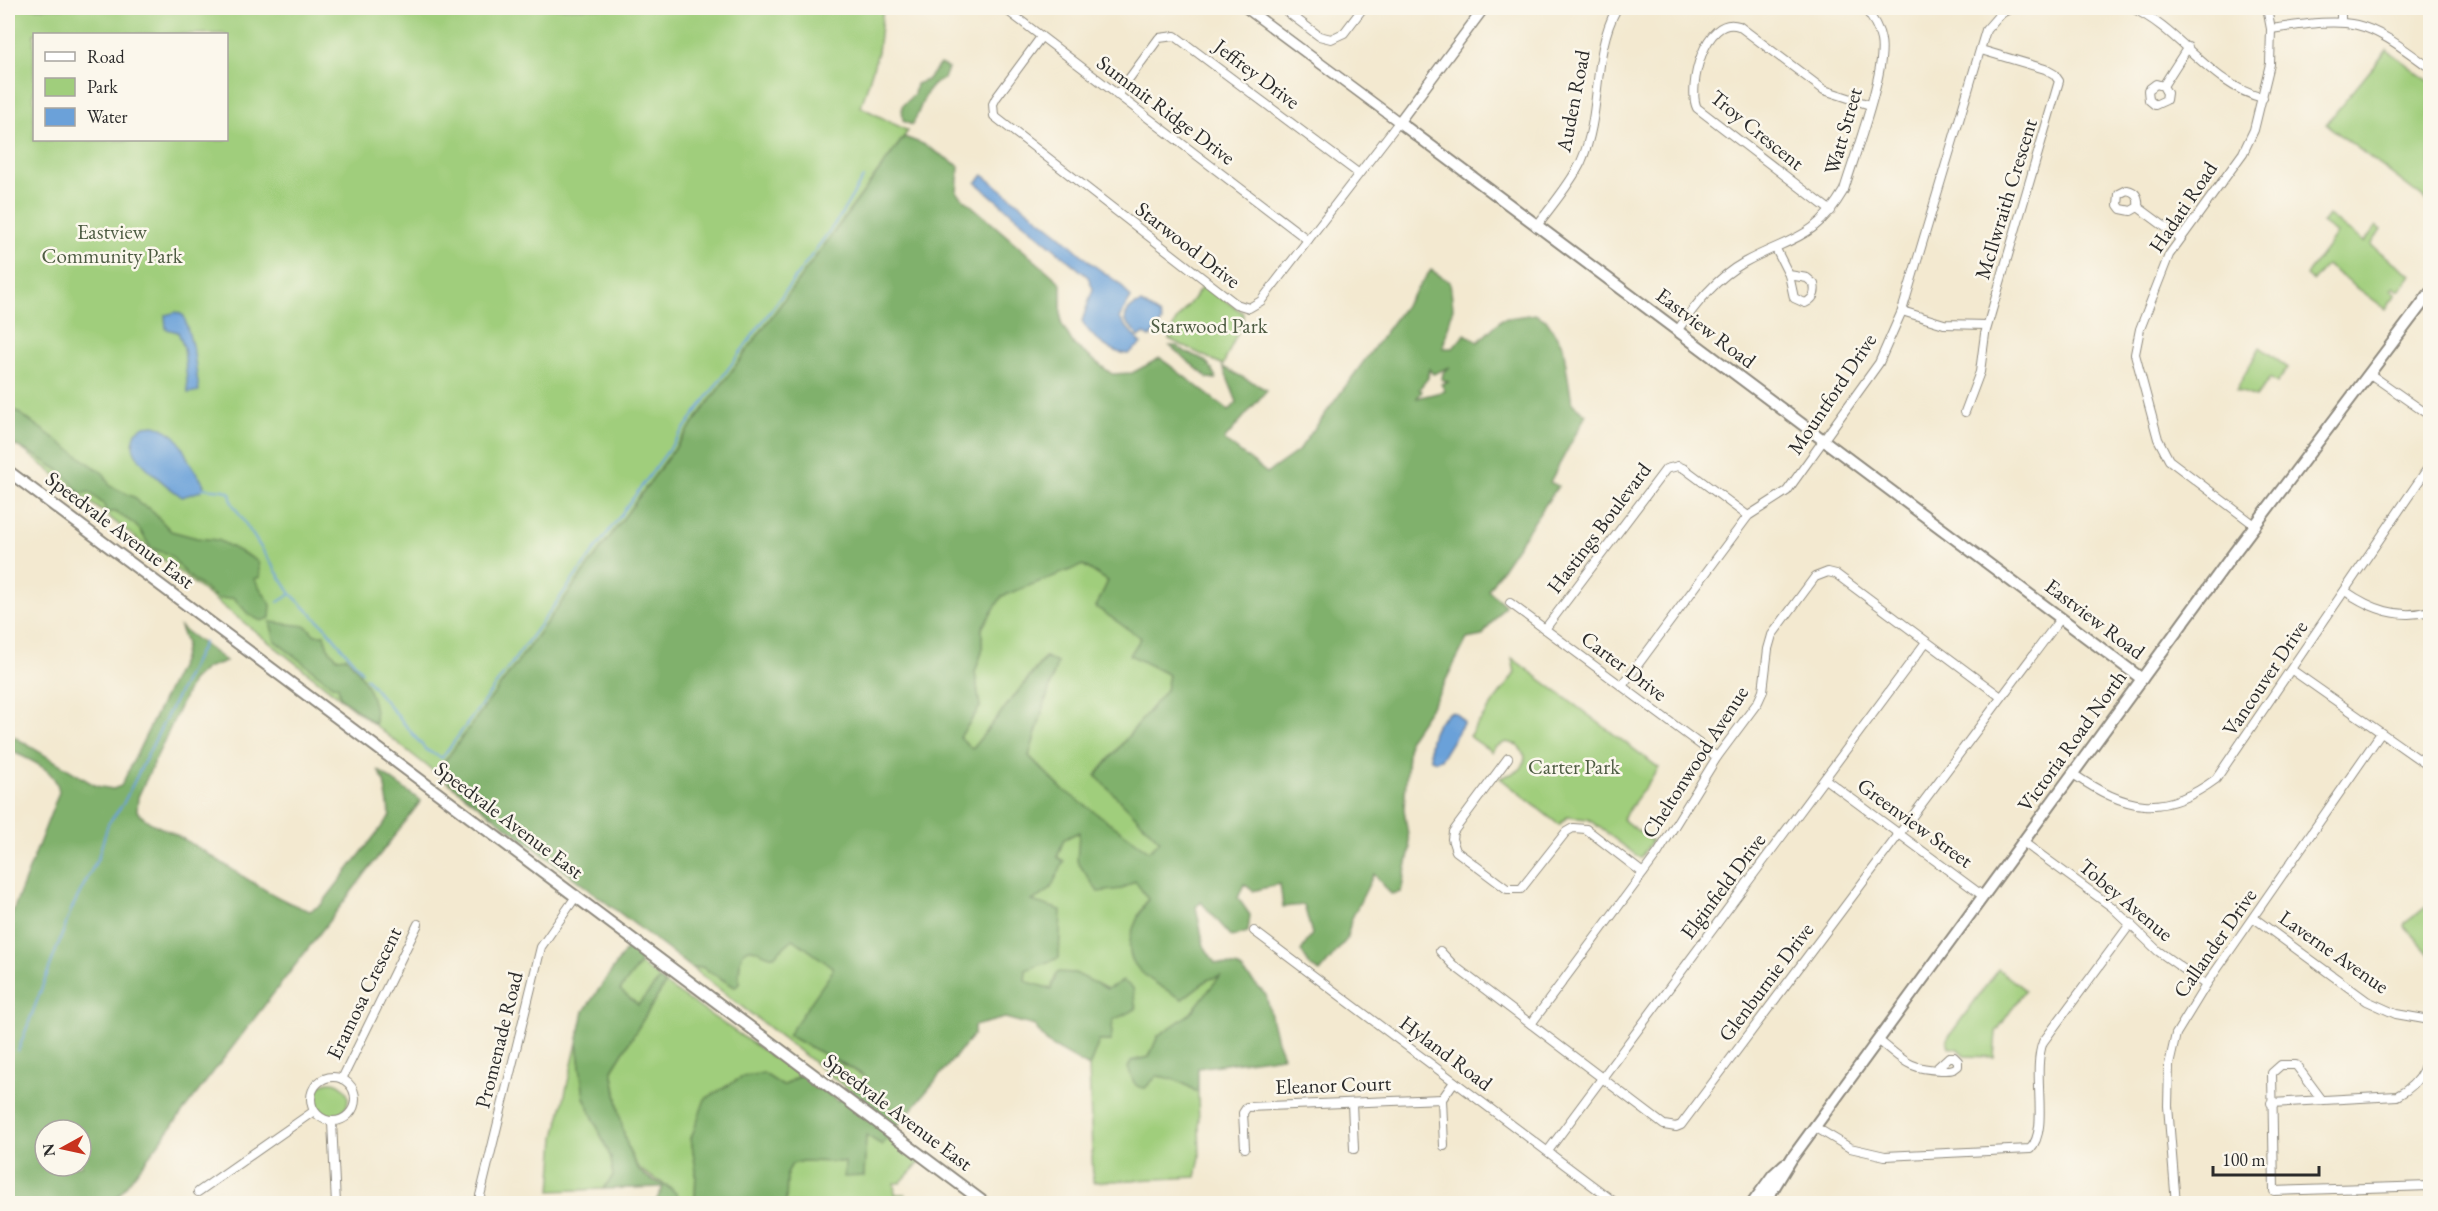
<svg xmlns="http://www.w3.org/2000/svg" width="2438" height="1211" viewBox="0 0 2438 1211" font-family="'EB Garamond',serif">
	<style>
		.green { fill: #a0ce7c; stroke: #667c54; stroke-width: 1.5; fill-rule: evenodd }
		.forest { fill: #80b16c; stroke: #566e4c; stroke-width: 1.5; fill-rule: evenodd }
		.water { fill: #6ba1d9; stroke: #4b6682; stroke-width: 1.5 }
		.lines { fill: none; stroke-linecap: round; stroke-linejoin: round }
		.stream { stroke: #6ba1d9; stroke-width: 2 }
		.minor-casing { stroke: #8f8a7e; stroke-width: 10 }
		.tertiary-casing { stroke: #8f8a7e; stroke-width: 12 }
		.secondary-casing { stroke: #8f8a7e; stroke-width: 14 }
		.minor { stroke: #fff; stroke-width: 8 }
		.tertiary { stroke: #fff; stroke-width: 9 }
		.secondary { stroke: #fff; stroke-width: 10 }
		.labels { text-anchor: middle; stroke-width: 5; stroke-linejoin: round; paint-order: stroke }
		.street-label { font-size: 21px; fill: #2b2b2b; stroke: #fbf7ec }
		.park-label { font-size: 21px; fill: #4e5c43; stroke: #fbf7ec }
	</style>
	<rect width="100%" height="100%" fill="#fbf7ec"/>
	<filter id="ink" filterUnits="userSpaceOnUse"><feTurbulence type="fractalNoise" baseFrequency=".0167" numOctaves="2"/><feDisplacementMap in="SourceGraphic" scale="12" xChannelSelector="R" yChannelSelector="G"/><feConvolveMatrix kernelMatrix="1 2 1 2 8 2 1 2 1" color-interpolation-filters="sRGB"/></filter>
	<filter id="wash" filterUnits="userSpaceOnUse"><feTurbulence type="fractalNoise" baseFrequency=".008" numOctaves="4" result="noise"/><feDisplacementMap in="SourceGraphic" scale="24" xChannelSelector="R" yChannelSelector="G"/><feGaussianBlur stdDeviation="1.35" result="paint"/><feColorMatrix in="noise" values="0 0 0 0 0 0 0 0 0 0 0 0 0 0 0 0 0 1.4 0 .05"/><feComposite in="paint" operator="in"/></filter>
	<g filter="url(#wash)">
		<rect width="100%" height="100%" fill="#f3e9d0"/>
		<!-- green -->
		<g class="green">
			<path d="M 8,8 L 883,8 L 878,52 L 861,107 L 908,131 L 436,773 L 8,438 ZM 34,34 L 226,34 L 226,140 L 34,140 Z"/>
			<path d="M 2387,50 L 2430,82 L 2430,203 L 2326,124 Z"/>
			<path d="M 2328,215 L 2364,242 L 2376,226 L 2381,230 L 2371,245 L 2411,275 L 2399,291 L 2394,287 L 2391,290 L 2396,295 L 2386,309 L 2326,265 L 2313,281 L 2306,275 L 2337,234 L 2322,223 Z"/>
			<path d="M 1203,286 L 1243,313 L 1243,321 L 1223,365 L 1169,339 L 1175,322 Z"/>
			<path d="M 2260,347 L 2288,368 L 2277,383 L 2270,378 L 2256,397 L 2236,390 Z"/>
			<path d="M 1083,565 L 1108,581 L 1096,607 L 1141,638 L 1131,655 L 1169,675 L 1166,690 L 1096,775 L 1160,841 L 1149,852 L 1062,789 L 1029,756 L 1057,663 L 1045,657 L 972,749 L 960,737 L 980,707 L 975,672 L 982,652 L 982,628 L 1002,596 Z"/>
			<path d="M 1512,658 L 1659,768 L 1622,819 L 1652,841 L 1640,858 L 1588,819 L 1567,817 L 1559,825 L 1500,778 C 1513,772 1524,774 1525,756 L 1518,745 L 1506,742 L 1495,747 L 1492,752 L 1469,736 L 1515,673 Z"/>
			<path d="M 1079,832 L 1122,889 L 1135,880 L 1148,899 L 1138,916 L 1182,999 L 1207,980 L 1221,975 L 1191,1013 L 1158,1036 L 1149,1057 L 1131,1061 L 1145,1088 L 1157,1076 C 1174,1078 1185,1083 1198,1093 L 1200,1157 L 1196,1177 L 1093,1182 L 1089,1067 L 1099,1041 L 1111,1041 L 1112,1020 L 1107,989 L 1094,982 L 1052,989 L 1025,982 L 1031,901 L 1063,861 L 1057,858 L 1064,839 Z"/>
			<path d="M 2430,904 L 2430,955 L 2404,926 L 2405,923 Z"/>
			<path d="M 796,939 L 832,966 L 827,1056 L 864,1076 L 864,1084 L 852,1092 L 692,968 L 702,967 L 735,987 L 739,983 C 740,972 736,943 756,950 C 763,952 767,957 774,956 L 790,940 Z"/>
			<path d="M 640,964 L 660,979 L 638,1005 L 619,990 Z"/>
			<path d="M 1998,969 L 2025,990 L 1996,1032 L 1994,1057 L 1964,1056 L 1958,1049 L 1949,1047 L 1947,1039 Z"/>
			<path d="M 665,984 L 799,1075 L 783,1086 L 763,1073 L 691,1138 L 696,1170 L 695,1203 L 681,1204 C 676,1181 645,1181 634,1161 C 620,1135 618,1098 612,1070 Z"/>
			<path d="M 577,1043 L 584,1097 L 611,1158 L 613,1176 L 603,1189 L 551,1191 L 555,1137 Z"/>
			<circle cx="331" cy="1099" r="17"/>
			<path d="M 866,1134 L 882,1145 L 887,1138 L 920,1162 L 900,1183 L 894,1183 L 895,1194 L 905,1194 L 909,1203 L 786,1204 L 787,1173 L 792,1164 L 802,1161 L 845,1162 L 864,1176 Z"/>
		</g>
		<!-- forest -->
		<g class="forest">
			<path d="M 940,64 L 948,68 L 944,79 C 923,85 922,110 912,125 L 903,121 L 902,106 L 914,94 L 916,84 L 927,80 Z"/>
			<path d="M 904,137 L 923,144 L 959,166 L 957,193 L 1061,283 L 1061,323 L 1074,345 L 1112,374 L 1132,373 L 1160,358 L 1229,411 L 1237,402 L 1223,367 L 1267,390 L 1224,440 L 1267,473 L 1298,451 L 1431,270 L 1450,282 L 1453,308 L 1443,348 L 1453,348 L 1465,334 L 1478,342 L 1502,319 L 1535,314 L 1546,320 L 1563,346 L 1572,403 L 1586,415 L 1550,482 L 1558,486 L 1488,590 L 1505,605 L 1482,636 L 1467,639 L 1436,699 L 1409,739 L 1404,809 L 1410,849 L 1401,892 L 1391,894 L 1374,874 L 1351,920 L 1347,939 L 1320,972 L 1311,967 L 1301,951 L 1312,934 L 1304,905 L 1283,907 L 1280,884 L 1253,891 L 1244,884 L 1238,898 L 1250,915 L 1248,932 L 1232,937 L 1201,902 L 1196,907 L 1204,946 L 1215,963 L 1239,967 L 1266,995 L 1277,1041 L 1283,1056 L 1198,1068 L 1198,1093 C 1185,1083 1174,1078 1157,1076 L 1145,1088 C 1132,1088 1133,1078 1128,1068 L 1131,1061 L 1149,1057 L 1158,1036 L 1191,1013 L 1220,976 L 1207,980 L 1182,999 C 1129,969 1113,957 1148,899 L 1135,881 L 1122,889 L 1098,892 L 1077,861 L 1079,832 L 1064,839 L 1057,857 L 1064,861 L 1050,890 L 1032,901 L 1061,910 L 1059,958 L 1026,970 L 1025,981 L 1051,989 L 1057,972 L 1075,973 L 1107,989 L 1123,981 L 1133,988 L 1136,1009 L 1113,1020 L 1111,1041 L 1099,1041 L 1089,1067 L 1047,1043 L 1035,1026 L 1005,1018 L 974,1026 L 974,1034 L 882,1145 L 866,1135 L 864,1176 L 844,1177 L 845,1162 L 802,1161 L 792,1164 L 787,1173 L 786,1203 L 695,1203 L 696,1170 L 691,1138 L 705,1099 L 742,1077 L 763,1073 L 783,1086 L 802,1074 L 838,1101 L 864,1084 L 864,1076 C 841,1060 813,1051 788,1035 L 832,972 L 832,967 L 793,939 L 774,956 C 767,957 763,952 756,950 C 736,943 740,972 739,983 L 735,987 L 702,967 L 692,968 L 436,773 ZM 1450,367 L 1443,373 L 1442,379 L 1448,382 L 1441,384 L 1445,391 L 1417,398 L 1422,391 L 1419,389 L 1428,378 L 1429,369 L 1433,374 ZM 1083,565 L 1108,581 L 1096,607 L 1141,638 L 1130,655 L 1169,675 L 1166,690 L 1096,776 L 1160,841 L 1149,851 L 1062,789 L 1029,756 L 1057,663 L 1046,657 L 972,749 L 960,737 L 980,707 L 975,672 L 982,652 L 982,628 L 1002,596 Z"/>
			<path d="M 1170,346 L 1177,346 C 1194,362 1205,349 1216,379 L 1208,378 Z"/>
			<path d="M 8,405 L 104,474 L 110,486 L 136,498 L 139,504 L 149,508 L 171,531 L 197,538 L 218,540 L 258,561 L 260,577 L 254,579 L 271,605 L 270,618 L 261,621 L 249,615 L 234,598 L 218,599 L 186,574 L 171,556 L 150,547 L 140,530 L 133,523 L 115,512 L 106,512 L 104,505 L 89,492 L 81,494 L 62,472 L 33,454 L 8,442 Z"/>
			<path d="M 270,622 L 306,626 L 315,635 L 324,635 L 328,648 L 337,658 L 346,657 C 362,673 378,700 375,724 L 340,697 L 338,686 L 332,685 L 275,641 Z"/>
			<path d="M 180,627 L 226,661 L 206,668 L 192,681 L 138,797 L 137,811 C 146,823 159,826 172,833 C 218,856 262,895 310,911 L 321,905 L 390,816 L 384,781 L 378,770 L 421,801 L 113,1203 L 8,1203 L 8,924 L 59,792 C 56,767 27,760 8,749 L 8,733 L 96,786 L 113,789 L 121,786 L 183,659 L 186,644 ZM 45,1130 L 81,1130 L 81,1166 L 45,1166 Z"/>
			<path d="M 628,947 L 640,959 L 640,964 L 620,990 L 638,1005 L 660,979 L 665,984 L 612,1070 C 617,1096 623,1155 642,1173 C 654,1185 676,1184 681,1203 L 655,1203 L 663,1187 L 603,1189 L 613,1176 L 611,1158 L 584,1097 L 577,1043 L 584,1011 Z"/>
		</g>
		<!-- water -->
		<g class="water">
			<path d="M 983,175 L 1061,236 L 1092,264 L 1120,284 L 1131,298 L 1119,318 L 1141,344 L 1128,354 C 1109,353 1091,337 1082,321 L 1093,289 L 1088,277 L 976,183 Z"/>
			<path d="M 1141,303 L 1160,315 L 1162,322 L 1150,337 L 1145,334 L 1139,337 L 1125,320 C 1126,310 1132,306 1141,303 Z"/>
			<path d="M 177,312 L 184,316 L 194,353 L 199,391 L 188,393 L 184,348 L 178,332 L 166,329 L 165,315 Z"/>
			<path d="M 155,425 C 179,435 178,439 189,461 C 193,470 200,476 204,485 L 201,491 L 182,497 C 169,488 135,462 133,446 C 133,441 135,436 136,432 L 144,426 Z"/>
			<path d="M 1450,712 L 1456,713 L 1464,722 L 1441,759 L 1436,761 L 1431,759 C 1427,742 1434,721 1450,712 Z"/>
		</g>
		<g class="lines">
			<!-- stream -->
			<g class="stream">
				<path d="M 202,488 L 224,490 L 230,493 L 232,503 L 291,594"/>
				<path d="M 278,602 L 291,594 L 326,628 L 362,672"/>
				<path d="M 366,678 L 426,750 L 442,758 L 839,218 L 863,178"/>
				<path d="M 18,1051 L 72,908 L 98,858 L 108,824 L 123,804 L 204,642"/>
			</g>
		</g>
	</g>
	<g filter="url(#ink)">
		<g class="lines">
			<defs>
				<g id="minor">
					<path d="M 1004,8 L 1308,240"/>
					<path d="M 1282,8 L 1319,36 L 1331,39 L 1344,33 L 1363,8"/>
					<path d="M 2132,8 C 2181,30 2210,85 2263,98"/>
					<path d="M 2341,8 L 2341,21"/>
					<path d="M 2271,29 C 2355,17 2362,17 2430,68"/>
					<path d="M 1041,37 L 996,98 L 993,104 L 994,116 L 1236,304 L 1249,308 L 1261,301 L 1399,122"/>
					<path d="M 2163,86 L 2167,93 L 2166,100 L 2155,105 L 2149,100 L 2148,90 L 2156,84 L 2163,86 L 2188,47"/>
					<path d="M 1117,95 L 1159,38 L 1175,36 L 1358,173"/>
					<path d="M 2138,207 L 2131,211 L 2121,209 L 2118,205 L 2119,194 L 2127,190 C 2137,192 2139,198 2138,207 L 2180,238"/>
					<path d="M 1831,211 L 1697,108 C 1687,88 1705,14 1739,26 L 1824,90 L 1870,105"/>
					<path d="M 1536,227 C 1551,206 1570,185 1581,162 C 1603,113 1591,55 1617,8"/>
					<path d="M 1776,249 L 1789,275 L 1794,298 L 1805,303 C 1814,299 1816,293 1814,284 L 1807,278 L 1789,275"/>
					<path d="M 1902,311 L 1944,324 L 1987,325"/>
					<path d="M 1677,331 C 1696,304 1716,278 1745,262 C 1791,237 1815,240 1844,190 C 1854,157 1887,70 1881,40 C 1879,28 1872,17 1864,8"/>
					<path d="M 2370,374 L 2430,416"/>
					<path d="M 1965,412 L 1980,372 L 1985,334 L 2059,81 L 2054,74 L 2045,69 L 1981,50"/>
					<path d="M 2256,526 L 2169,460 L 2158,439 L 2135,354 L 2140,329 L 2169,255 L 2243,153 L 2254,130 L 2270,64 L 2271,29 L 2267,8"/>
					<path d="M 2345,591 C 2371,609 2399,620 2430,611"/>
					<path d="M 1510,603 L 1717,757"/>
					<path d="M 1545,629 L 1666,469 L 1678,466 L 1685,469 L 1748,516"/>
					<path d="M 2292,670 L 2430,767"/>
					<path d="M 1622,686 L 1748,516 L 1787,491 L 1879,363 L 1902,311 L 1986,30 L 2000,14 L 2011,8"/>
					<path d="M 1508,758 L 1453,832 L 1452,839 L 1456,851 L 1507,889 L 1521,889 L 1566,832 L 1573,828 L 1586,829 L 1643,873"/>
					<path d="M 2073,774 C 2126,810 2162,819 2216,779 L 2430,465"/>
					<path d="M 1825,779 L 1983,896"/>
					<path d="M 2023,842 L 2112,907 L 2158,951 L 2206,985"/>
					<path d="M 2254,918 L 2367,1001 L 2396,1014 L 2430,1020"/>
					<path d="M 1254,931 L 1617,1204"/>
					<path d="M 1440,951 L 1453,965 L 1664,1125 L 1676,1127 L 1681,1125 L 2061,618"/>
					<path d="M 1531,1024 L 1658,853 L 1717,757 L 1758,702 L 1763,691 L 1768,649 L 1772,635 L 1815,577 L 1828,572 L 1836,574 L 2001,697"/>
					<path d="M 1878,1040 C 1904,1060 1907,1069 1941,1070 C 1948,1070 1953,1071 1958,1066 L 1958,1061 L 1954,1057 L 1949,1057 L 1936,1069"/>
					<circle cx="333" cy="1099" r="22"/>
					<path d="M 342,1079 L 418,924"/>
					<path d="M 1442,1099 L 1444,1146"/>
					<path d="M 1442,1099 L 1454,1082"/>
					<path d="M 2322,1100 L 2296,1065 L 2281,1065 L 2272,1073 L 2274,1191 L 2430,1186"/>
					<path d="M 1352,1103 L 1354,1149"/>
					<path d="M 2271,1103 L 2397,1096 C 2424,1082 2428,1063 2430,1035"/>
					<path d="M 332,1122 L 336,1204"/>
					<path d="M 1815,1127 L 1850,1148 L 1885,1156 L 2030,1149 C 2050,1130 2031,1072 2043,1042 L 2131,923"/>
					<path d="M 1245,1148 L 1243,1113 L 1247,1107 L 1442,1099"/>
					<path d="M 1548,1151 L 1926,642"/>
					<path d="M 198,1192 L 314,1111"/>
					<path d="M 478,1204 L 541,947 L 577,895"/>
					<path d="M 2176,1204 L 2168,1106 L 2169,1065 L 2176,1034 L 2206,985 L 2381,733"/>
				</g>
				<path id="tertiary" d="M 1246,8 L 1399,122 L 1484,8"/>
				<g id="secondary">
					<path d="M 1399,122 L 2142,679"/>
					<path d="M 8,471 L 986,1204"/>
					<path d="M 1752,1204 L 1773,1175 L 1785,1164"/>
					<path d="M 1764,1204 L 1792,1158 L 2231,557 L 2430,293"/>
				</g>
			</defs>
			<!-- minor casing -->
			<use href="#minor" class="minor-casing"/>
			<!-- tertiary casing -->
			<use href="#tertiary" class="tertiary-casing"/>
			<!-- secondary casing -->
			<use href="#secondary" class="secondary-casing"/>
			<!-- minor -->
			<use href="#minor" class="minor"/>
			<!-- tertiary -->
			<use href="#tertiary" class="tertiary"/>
			<!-- secondary -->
			<use href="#secondary" class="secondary"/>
		</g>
	</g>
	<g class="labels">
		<!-- street labels -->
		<g class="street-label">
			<text transform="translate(1257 74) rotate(37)" y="7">Jeffrey Drive</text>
			<text transform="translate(1573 101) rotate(-79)" y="7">Auden Road</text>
			<text transform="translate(1166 110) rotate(37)" y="7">Summit Ridge Drive</text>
			<text transform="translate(1757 130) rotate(39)" y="7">Troy Crescent</text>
			<text transform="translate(1843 131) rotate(-74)" y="7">Watt Street</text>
			<text transform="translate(2006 199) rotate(-73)" y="7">McIlwraith Crescent</text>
			<text transform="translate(2183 207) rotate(-56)" y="7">Hadati Road</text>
			<text transform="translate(1188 245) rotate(38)" y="7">Starwood Drive</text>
			<text transform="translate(1706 328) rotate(37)" y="7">Eastview Road</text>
			<text transform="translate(1832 394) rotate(-56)" y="7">Mountford Drive</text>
			<text transform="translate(1599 528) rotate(-53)" y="7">Hastings Boulevard</text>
			<text transform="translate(120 530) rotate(37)" y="7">Speedvale Avenue East</text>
			<text transform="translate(2095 619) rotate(37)" y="7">Eastview Road</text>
			<text transform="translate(1624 666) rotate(37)" y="7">Carter Drive</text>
			<text transform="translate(2265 678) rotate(-56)" y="7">Vancouver Drive</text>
			<text transform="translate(2072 741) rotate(-54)" y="7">Victoria Road North</text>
			<text transform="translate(1695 762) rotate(-57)" y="7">Cheltonwood Avenue</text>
			<text transform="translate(509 820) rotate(37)" y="7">Speedvale Avenue East</text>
			<text transform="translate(1915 823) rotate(36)" y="7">Greenview Street</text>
			<text transform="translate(1723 886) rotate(-53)" y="7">Elginfield Drive</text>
			<text transform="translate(2126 900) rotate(40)" y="7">Tobey Avenue</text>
			<text transform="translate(2215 943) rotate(-55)" y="7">Callander Drive</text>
			<text transform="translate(2334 952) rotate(35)" y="7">Laverne Avenue</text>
			<text transform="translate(1766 982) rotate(-53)" y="7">Glenburnie Drive</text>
			<text transform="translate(364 993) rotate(-64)" y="7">Eramosa Crescent</text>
			<text transform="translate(499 1040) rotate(-76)" y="7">Promenade Road</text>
			<text transform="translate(1446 1053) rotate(37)" y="7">Hyland Road</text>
			<text transform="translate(1333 1085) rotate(-2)" y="7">Eleanor Court</text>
			<text transform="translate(898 1112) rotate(37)" y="7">Speedvale Avenue East</text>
		</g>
		<!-- park labels -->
		<g class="park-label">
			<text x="112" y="239">Eastview<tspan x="112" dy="24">Community Park</tspan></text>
			<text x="1209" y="333">Starwood Park</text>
			<text x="1574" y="774">Carter Park</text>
		</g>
	</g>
	<!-- margin -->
	<rect width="2438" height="1211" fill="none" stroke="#fbf7ec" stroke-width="30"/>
	<!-- legend -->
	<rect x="33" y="33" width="195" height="108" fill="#fbf7ec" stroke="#a8a59f" stroke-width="1.5"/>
	<rect x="45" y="52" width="30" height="9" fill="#ffffff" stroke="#a8a59f" stroke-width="1.5"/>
	<text x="87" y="63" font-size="18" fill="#2b2b2b">Road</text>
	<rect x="45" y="78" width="30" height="18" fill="#a0ce7c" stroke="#a8a59f" stroke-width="1.5"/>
	<text x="87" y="93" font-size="18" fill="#2b2b2b">Park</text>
	<rect x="45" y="108" width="30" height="18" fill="#6ba1d9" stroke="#a8a59f" stroke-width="1.5"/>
	<text x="87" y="123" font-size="18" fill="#2b2b2b">Water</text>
	<!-- north arrow -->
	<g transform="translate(63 1148) rotate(262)"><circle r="28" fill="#fbf7ec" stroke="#a8a59f" stroke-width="1.5"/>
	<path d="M0-4.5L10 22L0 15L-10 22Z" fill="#c8321e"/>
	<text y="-9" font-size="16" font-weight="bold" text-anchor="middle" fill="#2b2b2b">N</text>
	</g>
	<!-- scale -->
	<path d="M2213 1166v9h106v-9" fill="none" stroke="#2b2b2b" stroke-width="3"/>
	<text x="2222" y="1166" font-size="18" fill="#2b2b2b" stroke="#fbf7ec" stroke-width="4.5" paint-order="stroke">100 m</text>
</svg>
